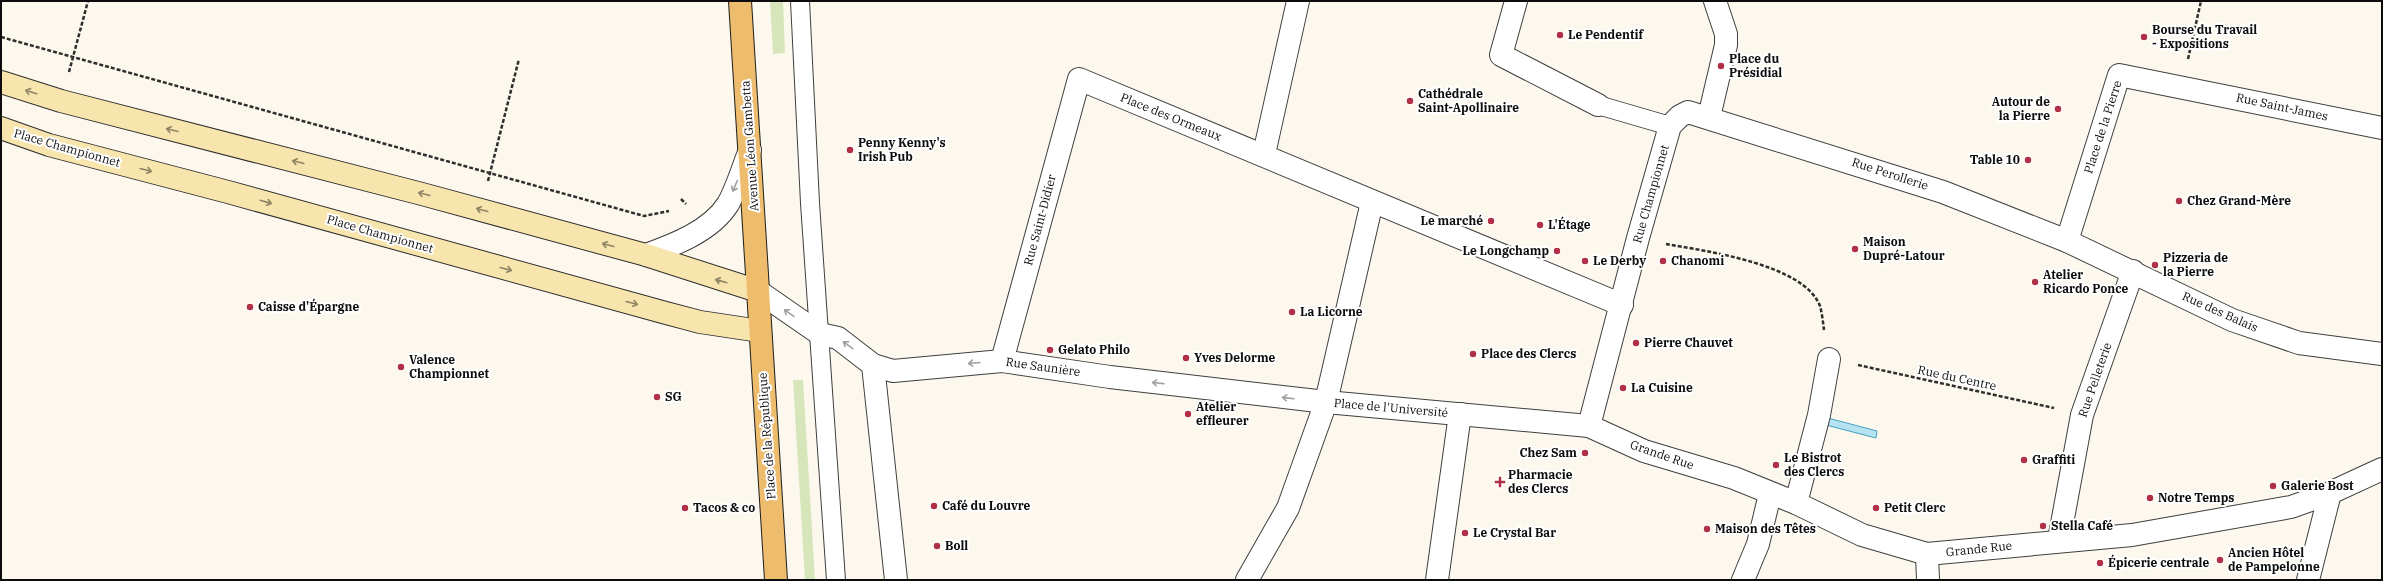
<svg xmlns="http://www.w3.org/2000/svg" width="2383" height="581" viewBox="0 0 2383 581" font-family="'IBM Plex Serif',serif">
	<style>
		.grass { fill: #d6e5ba }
		.water { fill: #b6e3f1; stroke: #43a1c2 }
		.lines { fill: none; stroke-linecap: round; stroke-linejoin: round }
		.service-casing { stroke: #3f3f3f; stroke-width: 20 }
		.pedestrian-casing { stroke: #3f3f3f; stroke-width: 24 }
		.minor-casing { stroke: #3f3f3f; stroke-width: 24 }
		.tertiary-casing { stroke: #3f3f3f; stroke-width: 24 }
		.secondary-casing { stroke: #2e2e2e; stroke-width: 24 }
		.primary-casing { stroke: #1d1d1d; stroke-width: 24 }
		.path { stroke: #2e2e2e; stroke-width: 2.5; stroke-dasharray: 4 2; stroke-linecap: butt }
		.service { stroke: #fff; stroke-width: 18 }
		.pedestrian { stroke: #fff; stroke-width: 22 }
		.minor { stroke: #fff; stroke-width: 22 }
		.tertiary { stroke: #fff; stroke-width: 22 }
		.secondary { stroke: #f8e5ad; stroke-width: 22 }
		.primary { stroke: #edbc6d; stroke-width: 22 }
		.oneway { stroke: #8e8365 }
		.oneway2 { stroke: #9e9e9e }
		.poi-dot { fill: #b03048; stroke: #fff; stroke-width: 1.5 }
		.labels { text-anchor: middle; stroke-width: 4; stroke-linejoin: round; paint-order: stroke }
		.poi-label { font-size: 12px; font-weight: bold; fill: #0c0c0c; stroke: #fff; text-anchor: start }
		.street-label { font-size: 12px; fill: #0c0c0c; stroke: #fff }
	</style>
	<rect width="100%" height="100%" fill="#fdf8ed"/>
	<!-- grass -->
	<g class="grass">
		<path d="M 770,1 L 783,1 L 785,53 L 773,54 Z"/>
		<path d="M 793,380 L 803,380 L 815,580 L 805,580 Z"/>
	</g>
	<!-- water -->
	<path class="water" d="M 1824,417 L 1877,431 L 1876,438 L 1822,424 Z"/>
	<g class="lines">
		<defs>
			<g id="service">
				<path d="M 800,1 L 810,203 L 836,580"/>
				<path d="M 1598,105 L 1670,126"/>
			</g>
			<g id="pedestrian">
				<path d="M 1516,1 L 1501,55 L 1598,105"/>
				<path d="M 1709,117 L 1726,45 L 1726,34 L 1715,1"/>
				<path d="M 1264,154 L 1298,1"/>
				<path d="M 2067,241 L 2119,75 L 2382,128"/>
				<path d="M 820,334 L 838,338 L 873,365 L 893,371 L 1002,361 L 1110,377 L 1326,402 L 1589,426 L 1644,451 L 1734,478 L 1796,503 L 1862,535 L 1927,554 L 2132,535 L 2291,507 L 2330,493 L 2382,469"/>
				<path d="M 1002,361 L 1079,79 L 1622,305"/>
				<path d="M 873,365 L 896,580"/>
				<path d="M 1589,426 L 1638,238 L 1670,126 L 1680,116 L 1688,112 L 1943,192 L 2067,241 L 2232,320 L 2299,343 L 2382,354"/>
				<path d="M 1796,503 L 1819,415 L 1829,359"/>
				<path d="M 2059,540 L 2082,415 L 2133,271"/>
				<path d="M 1927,554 L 1928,580"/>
				<path d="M 1247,580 L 1288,508 L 1326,402 L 1372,202"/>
				<path d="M 1437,580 L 1460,414"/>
				<path d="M 1743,580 L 1758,544 L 1770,494"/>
				<path d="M 2308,580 L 2330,493"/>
			</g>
			<path id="minor" d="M 758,291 L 820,334"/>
			<path id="tertiary" d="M 646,255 C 674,245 711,231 728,204 C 737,188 743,167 750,150"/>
			<g id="secondary">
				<path d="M 1,82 L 61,101 L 422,194 L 646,255 L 758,291"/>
				<path d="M 1,128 L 49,145 L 228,192 L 666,313 L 700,322 L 760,331"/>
			</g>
			<path id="primary" d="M 740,1 L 776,580"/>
		</defs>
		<!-- service casing -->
		<use href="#service" class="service-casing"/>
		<!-- pedestrian casing -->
		<use href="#pedestrian" class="pedestrian-casing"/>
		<!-- minor casing -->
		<use href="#minor" class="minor-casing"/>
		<!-- tertiary casing -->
		<use href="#tertiary" class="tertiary-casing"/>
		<!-- secondary casing -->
		<use href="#secondary" class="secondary-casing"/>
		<!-- primary casing -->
		<use href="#primary" class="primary-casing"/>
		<!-- path -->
		<g class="path">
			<path d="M 1,37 L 644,216 L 669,211"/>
			<path d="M 2188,59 L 2201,1"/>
			<path d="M 69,72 L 88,1"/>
			<path d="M 488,181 L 519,59"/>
			<path d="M 681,199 L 686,204"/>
			<path d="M 1666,244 C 1705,251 1804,264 1820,306 C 1822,313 1823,322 1824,330"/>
			<path d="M 1858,365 L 2054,408"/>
		</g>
		<!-- service -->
		<use href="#service" class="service"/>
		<!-- pedestrian -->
		<use href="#pedestrian" class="pedestrian"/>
		<!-- minor -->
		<use href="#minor" class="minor"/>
		<!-- tertiary -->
		<use href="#tertiary" class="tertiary"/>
		<!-- secondary -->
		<use href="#secondary" class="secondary"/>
		<!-- primary -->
		<use href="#primary" class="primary"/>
	</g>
	<!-- one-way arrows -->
	<defs><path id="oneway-shaft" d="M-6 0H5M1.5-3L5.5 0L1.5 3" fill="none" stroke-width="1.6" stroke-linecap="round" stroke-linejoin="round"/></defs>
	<g class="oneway">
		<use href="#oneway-shaft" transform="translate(31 92) rotate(-162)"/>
		<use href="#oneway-shaft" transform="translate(172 130) rotate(-166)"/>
		<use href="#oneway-shaft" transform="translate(298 162) rotate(-166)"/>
		<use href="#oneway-shaft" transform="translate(146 170) rotate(15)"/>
		<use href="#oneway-shaft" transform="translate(424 194) rotate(-165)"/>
		<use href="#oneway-shaft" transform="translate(266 202) rotate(16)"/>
		<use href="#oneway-shaft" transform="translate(482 210) rotate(-165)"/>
		<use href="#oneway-shaft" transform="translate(608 245) rotate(-165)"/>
		<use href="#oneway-shaft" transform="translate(506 269) rotate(15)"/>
		<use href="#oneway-shaft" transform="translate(721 281) rotate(-164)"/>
		<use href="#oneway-shaft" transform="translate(632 303) rotate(15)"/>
	</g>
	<g class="oneway2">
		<use href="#oneway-shaft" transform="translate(735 186) rotate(113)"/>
		<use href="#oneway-shaft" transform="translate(789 313) rotate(-145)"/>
		<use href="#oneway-shaft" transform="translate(848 345) rotate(-144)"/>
		<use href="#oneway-shaft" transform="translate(974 363) rotate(175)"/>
		<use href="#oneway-shaft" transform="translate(1158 383) rotate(-173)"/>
		<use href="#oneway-shaft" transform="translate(1288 398) rotate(-173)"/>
	</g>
	<!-- markers -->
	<g class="poi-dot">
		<circle cx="1560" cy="35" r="4"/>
		<circle cx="2144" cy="37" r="4"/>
		<circle cx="1721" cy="66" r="4"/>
		<circle cx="1410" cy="101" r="4"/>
		<circle cx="2058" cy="109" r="4"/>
		<circle cx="850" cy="150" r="4"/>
		<circle cx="2028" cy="160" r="4"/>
		<circle cx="2179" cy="201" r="4"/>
		<circle cx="1491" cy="221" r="4"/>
		<circle cx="1540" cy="225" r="4"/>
		<circle cx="1855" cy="249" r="4"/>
		<circle cx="1557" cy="251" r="4"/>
		<circle cx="1585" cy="261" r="4"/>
		<circle cx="1663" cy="261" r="4"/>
		<circle cx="2155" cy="265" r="4"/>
		<circle cx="2035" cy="282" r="4"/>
		<circle cx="250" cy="307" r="4"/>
		<circle cx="1292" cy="312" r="4"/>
		<circle cx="1636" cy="343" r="4"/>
		<circle cx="1050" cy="350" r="4"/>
		<circle cx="1473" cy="354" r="4"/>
		<circle cx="1186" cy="358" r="4"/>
		<circle cx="401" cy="367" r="4"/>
		<circle cx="1623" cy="388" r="4"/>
		<circle cx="657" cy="397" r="4"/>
		<circle cx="1188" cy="414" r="4"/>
		<circle cx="1585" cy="453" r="4"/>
		<circle cx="2024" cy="460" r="4"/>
		<circle cx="1776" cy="465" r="4"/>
		<path d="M1498 476h4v4h4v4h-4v4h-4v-4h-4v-4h4z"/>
		<circle cx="2273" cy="486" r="4"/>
		<circle cx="2150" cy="498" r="4"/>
		<circle cx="934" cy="506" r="4"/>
		<circle cx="685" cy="508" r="4"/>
		<circle cx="1876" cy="508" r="4"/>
		<circle cx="2043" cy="526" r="4"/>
		<circle cx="1707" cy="529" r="4"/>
		<circle cx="1465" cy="533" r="4"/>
		<circle cx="937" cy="546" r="4"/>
		<circle cx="2220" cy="560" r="4"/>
		<circle cx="2100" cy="563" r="4"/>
	</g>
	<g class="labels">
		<!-- poi labels -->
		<g class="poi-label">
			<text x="2152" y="34">Bourse du Travail<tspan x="2152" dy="14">- Expositions</tspan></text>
			<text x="1568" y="39">Le Pendentif</text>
			<text x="1729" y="63">Place du<tspan x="1729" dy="14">Présidial</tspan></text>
			<text x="1418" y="98">Cathédrale<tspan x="1418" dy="14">Saint-Apollinaire</tspan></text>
			<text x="2050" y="106" text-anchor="end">Autour de<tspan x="2050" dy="14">la Pierre</tspan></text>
			<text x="858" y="147">Penny Kenny's<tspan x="858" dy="14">Irish Pub</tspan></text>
			<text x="2020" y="164" text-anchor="end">Table 10</text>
			<text x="2187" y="205">Chez Grand-Mère</text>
			<text x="1483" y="225" text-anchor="end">Le marché</text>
			<text x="1548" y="229">L'Étage</text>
			<text x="1863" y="246">Maison<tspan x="1863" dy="14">Dupré-Latour</tspan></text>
			<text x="1549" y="255" text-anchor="end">Le Longchamp</text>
			<text x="2163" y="262">Pizzeria de<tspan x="2163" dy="14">la Pierre</tspan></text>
			<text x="1593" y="265">Le Derby</text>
			<text x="1671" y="265">Chanomi</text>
			<text x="2043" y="279">Atelier<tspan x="2043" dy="14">Ricardo Ponce</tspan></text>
			<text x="258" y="311">Caisse d'Épargne</text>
			<text x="1300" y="316">La Licorne</text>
			<text x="1644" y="347">Pierre Chauvet</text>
			<text x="1058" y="354">Gelato Philo</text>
			<text x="1481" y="358">Place des Clercs</text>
			<text x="1194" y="362">Yves Delorme</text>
			<text x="409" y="364">Valence<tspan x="409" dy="14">Championnet</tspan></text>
			<text x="1631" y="392">La Cuisine</text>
			<text x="665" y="401">SG</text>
			<text x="1196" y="411">Atelier<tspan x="1196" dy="14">effleurer</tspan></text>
			<text x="1577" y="457" text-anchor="end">Chez Sam</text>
			<text x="1784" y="462">Le Bistrot<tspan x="1784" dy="14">des Clercs</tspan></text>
			<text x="2032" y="464">Graffiti</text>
			<text x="1508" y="479">Pharmacie<tspan x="1508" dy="14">des Clercs</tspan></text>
			<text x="2281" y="490">Galerie Bost</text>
			<text x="2158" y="502">Notre Temps</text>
			<text x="942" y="510">Café du Louvre</text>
			<text x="693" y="512">Tacos &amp; co</text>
			<text x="1884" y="512">Petit Clerc</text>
			<text x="2051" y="530">Stella Café</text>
			<text x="1715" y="533">Maison des Têtes</text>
			<text x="1473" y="537">Le Crystal Bar</text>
			<text x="945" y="550">Boll</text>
			<text x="2228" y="557">Ancien Hôtel<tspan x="2228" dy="14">de Pampelonne</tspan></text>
			<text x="2108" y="567">Épicerie centrale</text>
		</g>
		<!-- street labels -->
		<g class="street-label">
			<text transform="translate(2282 107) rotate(12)" y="4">Rue Saint-James</text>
			<text transform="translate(1171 117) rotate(22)" y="4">Place des Ormeaux</text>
			<text transform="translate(2103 127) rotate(-72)" y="4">Place de la Pierre</text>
			<text transform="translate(750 146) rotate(-94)" y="4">Avenue Léon Gambetta</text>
			<text transform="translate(67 148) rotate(16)" y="4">Place Championnet</text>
			<text transform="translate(1890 174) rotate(18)" y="4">Rue Perollerie</text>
			<text transform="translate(1651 194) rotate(-74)" y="4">Rue Championnet</text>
			<text transform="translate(1040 220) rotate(-75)" y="4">Rue Saint-Didier</text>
			<text transform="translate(380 234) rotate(16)" y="4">Place Championnet</text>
			<text transform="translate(2220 312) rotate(24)" y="4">Rue des Balais</text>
			<text transform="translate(1043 367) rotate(8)" y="4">Rue Saunière</text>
			<text transform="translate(1957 378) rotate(12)" y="4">Rue du Centre</text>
			<text transform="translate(2095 380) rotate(-71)" y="4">Rue Pelleterie</text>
			<text transform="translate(1391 408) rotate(5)" y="4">Place de l'Université</text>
			<text transform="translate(767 436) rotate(-94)" y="4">Place de la République</text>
			<text transform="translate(1662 455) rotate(19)" y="4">Grande Rue</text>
			<text transform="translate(1979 549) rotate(-6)" y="4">Grande Rue</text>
		</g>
	</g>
	<!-- border -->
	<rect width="2383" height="581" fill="none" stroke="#0c0c0c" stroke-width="4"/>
</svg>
